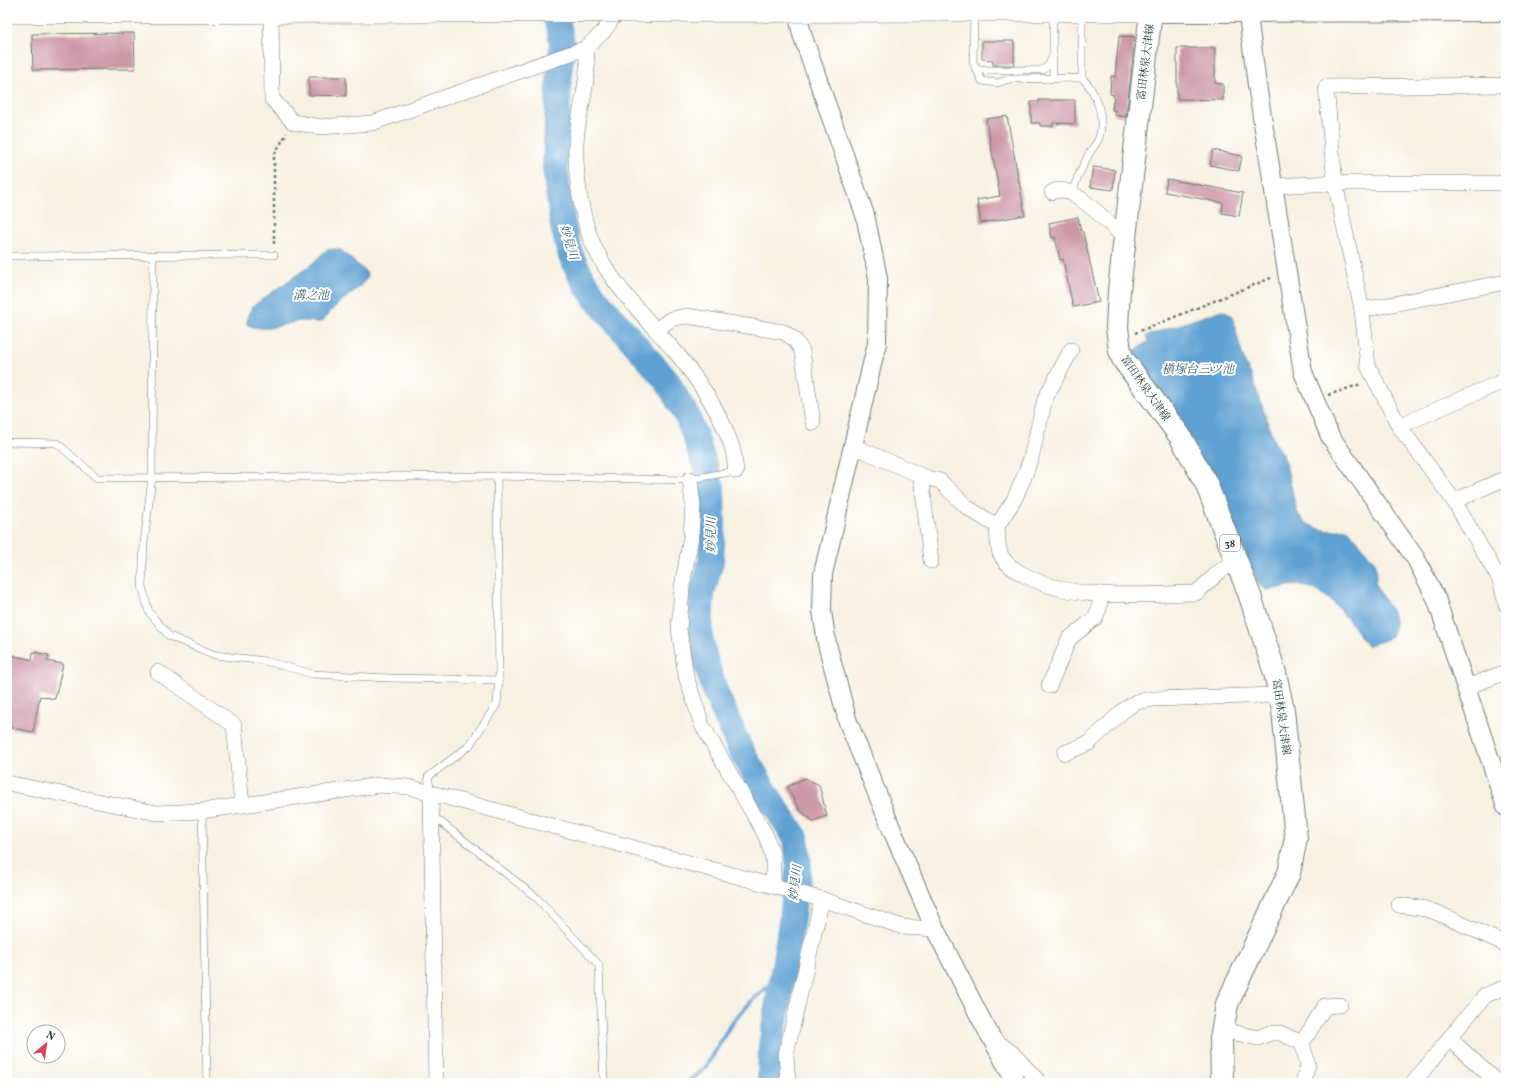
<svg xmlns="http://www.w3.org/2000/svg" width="1513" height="1090" viewBox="0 0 1513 1090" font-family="Vollkorn,'Noto Serif JP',serif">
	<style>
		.water { fill: #5fa1d3; stroke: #3f6f84 }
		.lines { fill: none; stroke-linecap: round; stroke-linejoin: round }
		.stream { stroke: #5fa1d3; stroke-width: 4.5 }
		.river { stroke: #5fa1d3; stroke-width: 26 }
		.building { fill: #cc97a7 }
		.service-casing { stroke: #6b7c71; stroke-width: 8 }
		.minor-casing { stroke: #6b7c71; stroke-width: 16 }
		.tertiary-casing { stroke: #6b7c71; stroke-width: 20 }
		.secondary-casing { stroke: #6b7c71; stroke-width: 22 }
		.primary-casing { stroke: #6b7c71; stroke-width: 24 }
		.path { stroke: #6b7c71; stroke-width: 2.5; stroke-dasharray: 3 3; stroke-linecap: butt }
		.service { stroke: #fff; stroke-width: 7 }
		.minor { stroke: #fff; stroke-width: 15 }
		.tertiary { stroke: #fff; stroke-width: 18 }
		.secondary { stroke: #fff; stroke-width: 21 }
		.primary { stroke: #fff; stroke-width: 22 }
		.secondary-bridge-casing { stroke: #6b7c71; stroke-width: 22; stroke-linecap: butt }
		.secondary-bridge { stroke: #fff; stroke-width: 21 }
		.labels { text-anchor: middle; stroke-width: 4; stroke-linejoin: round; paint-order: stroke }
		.shield { fill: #fff; stroke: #627771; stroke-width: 1 }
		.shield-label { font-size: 10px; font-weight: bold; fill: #1f3d34 }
		.street-label { font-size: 11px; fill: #1f3d34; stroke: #fff }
		.water-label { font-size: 12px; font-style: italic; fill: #35606c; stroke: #fff }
	</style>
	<rect width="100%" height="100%" fill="#fff"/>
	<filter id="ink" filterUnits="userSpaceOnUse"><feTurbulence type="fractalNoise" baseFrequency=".025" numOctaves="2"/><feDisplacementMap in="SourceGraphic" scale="8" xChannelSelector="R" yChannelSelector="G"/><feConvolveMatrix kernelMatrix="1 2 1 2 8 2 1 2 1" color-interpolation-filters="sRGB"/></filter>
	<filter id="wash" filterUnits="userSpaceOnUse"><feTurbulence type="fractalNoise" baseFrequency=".012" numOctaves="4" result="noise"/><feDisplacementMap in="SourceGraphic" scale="16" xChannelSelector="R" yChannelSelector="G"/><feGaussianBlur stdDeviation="0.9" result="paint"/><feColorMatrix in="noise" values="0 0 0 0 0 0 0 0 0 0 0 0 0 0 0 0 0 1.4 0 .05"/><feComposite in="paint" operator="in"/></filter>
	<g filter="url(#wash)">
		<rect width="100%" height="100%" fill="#f7f1e2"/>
		<!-- water -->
		<g class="water">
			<path d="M 336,249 L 341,250 L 367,273 L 368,276 C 359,291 343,297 332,310 C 328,314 328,318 322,321 C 316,324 308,320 301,321 C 284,323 263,334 247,324 L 248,315 L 253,306 L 312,264 L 326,250 Z"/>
			<path d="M 1222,310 L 1232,316 L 1244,361 L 1252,377 L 1274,441 L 1285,460 L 1297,512 L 1304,522 L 1316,528 L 1329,531 L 1348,529 L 1376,564 L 1377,573 L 1375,581 L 1381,595 L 1392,612 L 1395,623 L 1392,635 L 1385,640 L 1367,646 C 1351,624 1332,591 1303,586 C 1291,583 1278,590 1267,590 L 1261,587 L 1258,583 L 1213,477 L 1141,369 L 1133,352 L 1148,341 L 1146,336 Z"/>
		</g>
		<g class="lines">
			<!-- stream -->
			<path class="stream" d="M 687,1083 L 705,1068 L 731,1024 L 753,999 L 783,975"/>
			<!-- river -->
			<path class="river" d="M 552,7 L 559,28 L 562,44 L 559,81 L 555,169 L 563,227 L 571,256 L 582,278 L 596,299 L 667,381 L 686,414 L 695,436 L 712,488 L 713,529 L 711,561 L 702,593 L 700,638 L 707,666 L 715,691 L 740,749 L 768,796 L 796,838 L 799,865 L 792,917 L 771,1046 L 770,1083"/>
		</g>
		<g id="blocks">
			<!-- building -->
			<g class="building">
				<path d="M 134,33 L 135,69 L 33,70 L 32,34 Z"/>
				<path d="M 1119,36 L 1135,37 L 1126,117 L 1114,115 L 1115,110 L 1112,110 L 1114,95 L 1110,94 L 1111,76 L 1115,77 Z"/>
				<path d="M 982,41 L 1014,41 L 1014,65 L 993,65 L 993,60 L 982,59 Z"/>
				<path d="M 1177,48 L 1215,48 L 1215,83 L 1223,84 L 1223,100 L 1177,99 Z"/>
				<path d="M 309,77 L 346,77 L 346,96 L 309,95 Z"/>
				<path d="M 1039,100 L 1075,100 L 1075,124 L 1053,123 L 1053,126 L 1040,126 L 1040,123 L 1031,123 L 1031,102 L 1039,102 Z"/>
				<path d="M 1007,116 L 1025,215 L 981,223 L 977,200 L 1000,196 L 986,119 Z"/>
				<path d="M 1213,150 L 1242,156 L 1239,171 L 1210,165 Z"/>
				<path d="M 1093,167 L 1115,170 L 1113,190 L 1090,187 Z"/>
				<path d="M 1167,179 L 1243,193 L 1239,216 L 1222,213 L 1223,203 L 1165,192 Z"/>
				<path d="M 1078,217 L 1081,231 L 1083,232 L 1099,302 L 1073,307 L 1063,259 L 1060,260 L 1055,237 L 1052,238 L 1049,223 Z"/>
				<path d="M 33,652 L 49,655 L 47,661 L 63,664 L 55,699 L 40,696 L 33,732 L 7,727 L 7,654 L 32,660 Z"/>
				<path d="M 805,778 L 819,785 L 827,816 L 813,821 L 800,810 L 787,787 Z"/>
			</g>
		</g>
	</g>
	<g filter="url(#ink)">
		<use href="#blocks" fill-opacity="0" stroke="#6b7c71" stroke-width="1"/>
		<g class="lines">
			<defs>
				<g id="service">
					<path d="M 974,13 L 973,62 L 982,81 L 997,83 L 1010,79 L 1082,78 L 1082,14"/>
					<path d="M 1053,14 L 1053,79"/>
					<path d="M 975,68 L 988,70 L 1042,70 L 1048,66 L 1053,56"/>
					<path d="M 1072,193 C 1076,180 1082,167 1089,154 C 1092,149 1097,143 1099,138 C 1105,118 1097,92 1082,78"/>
					<path d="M 153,255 L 152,477 L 144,543 L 142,586 L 149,612 L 169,636 L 215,655 L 265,661 L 313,674 L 389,678 L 499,680"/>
					<path d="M 7,256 L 274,255"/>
					<path d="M 7,442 L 57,443 L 97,478 L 497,476 L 685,480 L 736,471"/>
					<path d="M 431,793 L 428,777 L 469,746 L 497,704 L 499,680 L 497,476"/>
					<path d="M 202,811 L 207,1083"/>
					<path d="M 433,816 L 537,898 L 599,965 L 604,1083"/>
				</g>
				<g id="minor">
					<path d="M 271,13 L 272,99 L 293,122 L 321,127 L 372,123 L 586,48 L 604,31 L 620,7"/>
					<path d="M 586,48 C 586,55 588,62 587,69 C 586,90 580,111 577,132 C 573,162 580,209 590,237 C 608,283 647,318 678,355 C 700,382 721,414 732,447 C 734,454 735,463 736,471"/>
					<path d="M 1506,85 L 1326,87 L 1335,183 L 1362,310 L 1368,366 L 1399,426 L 1454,501 L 1506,478"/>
					<path d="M 1273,186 L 1335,183 L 1506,183"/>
					<path d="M 1052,192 C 1055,191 1058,190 1061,190 C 1079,191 1111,226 1125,238"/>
					<path d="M 1362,310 L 1506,282"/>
					<path d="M 656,330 L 671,319 L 687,316 L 784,332 L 795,340 L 802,351 L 813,423"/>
					<path d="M 1399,426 L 1506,380"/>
					<path d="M 853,446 L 927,478 L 940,481 L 968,508 L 997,526 C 998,534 997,545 1000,553 C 1003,562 1012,568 1019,572 C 1070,603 1139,594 1196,593 L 1219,572 L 1236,560"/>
					<path d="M 921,476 L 931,561"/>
					<path d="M 690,479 L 693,505 L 691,537 L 682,587 L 679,629 L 686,676 L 702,725 L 766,836 L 773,857 L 773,885"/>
					<path d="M 1454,501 L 1500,580 L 1506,604"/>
					<path d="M 997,526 L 1014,500 L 1024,477 L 1031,458 L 1045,399 L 1071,350"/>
					<path d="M 158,672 L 234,725 L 242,805"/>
					<path d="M 1049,686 L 1069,639 L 1095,618 L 1099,609 L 1101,594"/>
					<path d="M 1467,687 L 1506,672"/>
					<path d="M 1065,753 L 1089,743 L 1124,710 L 1136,702 L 1153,699 L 1280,695"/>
					<path d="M 7,783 L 157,813 L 202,811 L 379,785 L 409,787 L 821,899 L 903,927 L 935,929"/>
					<path d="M 431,793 L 436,1083"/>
					<path d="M 1399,905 L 1426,909 L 1440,914 L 1499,941 L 1506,946"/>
					<path d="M 1223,1030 L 1258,1038 L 1270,1033 L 1280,1033 L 1302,1043"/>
					<path d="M 992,1038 L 1012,1053 L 1040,1083"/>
					<path d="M 1449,1038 L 1498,1083"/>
					<path d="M 788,1083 L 786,1054 L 822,899"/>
					<path d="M 1303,1083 L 1308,1065 L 1302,1043 L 1325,1006 L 1340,1005"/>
					<path d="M 1413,1083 L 1465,1019 L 1486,995 L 1506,987"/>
				</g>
				<g id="tertiary">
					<path d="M 796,7 L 802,34 L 865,215 L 878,278 L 877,343 L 823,574 L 822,611 L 827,644 L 848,722 L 892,830 L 935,929 L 980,1017 L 1016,1083"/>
					<path d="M 1247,7 L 1257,85 L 1303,372 L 1330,436 L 1416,559 L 1436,598 L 1506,807"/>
				</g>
				<g id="secondary">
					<path d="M 964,11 L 1151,11"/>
					<path d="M 7,13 L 433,12"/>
				</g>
				<path id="primary" d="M 1222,1083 L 1221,1039 L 1227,1004 L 1289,873 L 1296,838 L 1283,710 L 1275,673 L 1250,596 L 1206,483 L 1180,436 L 1123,359 L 1120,351 L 1117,327 L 1119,290 L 1151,11 L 1506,10"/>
			</defs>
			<!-- service casing -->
			<use href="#service" class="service-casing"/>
			<!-- minor casing -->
			<use href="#minor" class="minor-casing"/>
			<!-- tertiary casing -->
			<use href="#tertiary" class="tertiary-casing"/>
			<!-- secondary casing -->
			<use href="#secondary" class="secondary-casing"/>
			<!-- primary casing -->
			<use href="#primary" class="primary-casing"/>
			<!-- path -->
			<g class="path">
				<path d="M 274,244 L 274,155 L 287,133"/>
				<path d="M 1135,333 L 1271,278"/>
				<path d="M 1328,395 L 1361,384"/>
			</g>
			<!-- service -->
			<use href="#service" class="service"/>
			<!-- minor -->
			<use href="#minor" class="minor"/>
			<!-- tertiary -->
			<use href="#tertiary" class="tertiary"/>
			<!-- secondary -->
			<use href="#secondary" class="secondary"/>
			<!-- primary -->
			<use href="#primary" class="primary"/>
			<defs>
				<path id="secondary-bridge" d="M 433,12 L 964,11"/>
			</defs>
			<!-- secondary-bridge casing -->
			<use href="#secondary-bridge" class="secondary-bridge-casing"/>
			<!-- secondary-bridge -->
			<use href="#secondary-bridge" class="secondary-bridge"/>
		</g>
	</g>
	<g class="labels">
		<!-- shield labels -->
		<rect class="shield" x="1220" y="535" width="20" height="16" rx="3"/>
		<g class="shield-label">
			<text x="1230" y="547">38</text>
		</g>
		<!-- street labels -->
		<g class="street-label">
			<text transform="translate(1145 62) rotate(-83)" y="4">富田林泉大津線</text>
			<text transform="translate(1146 388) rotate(55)" y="4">富田林泉大津線</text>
			<text transform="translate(1282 717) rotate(82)" y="4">富田林泉大津線</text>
		</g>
		<!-- water labels -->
		<g class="water-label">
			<text transform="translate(569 242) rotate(73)" y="4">妙見川</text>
			<text x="311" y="299">溝之池</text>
			<text x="1198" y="373">槇塚台三ツ池</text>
			<text transform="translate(711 535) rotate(-90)" y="4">妙見川</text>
			<text transform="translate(795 883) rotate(-83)" y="4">妙見川</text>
		</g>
	</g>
	<!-- margin -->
	<rect width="1513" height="1090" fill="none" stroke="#fff" stroke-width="24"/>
	<!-- north arrow -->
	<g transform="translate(46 1044) rotate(29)"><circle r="19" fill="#ffffff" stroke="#a5b1ae"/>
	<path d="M0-3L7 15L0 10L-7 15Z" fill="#d1495b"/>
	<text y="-6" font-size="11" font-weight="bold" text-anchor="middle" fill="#1f3d34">N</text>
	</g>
</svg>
